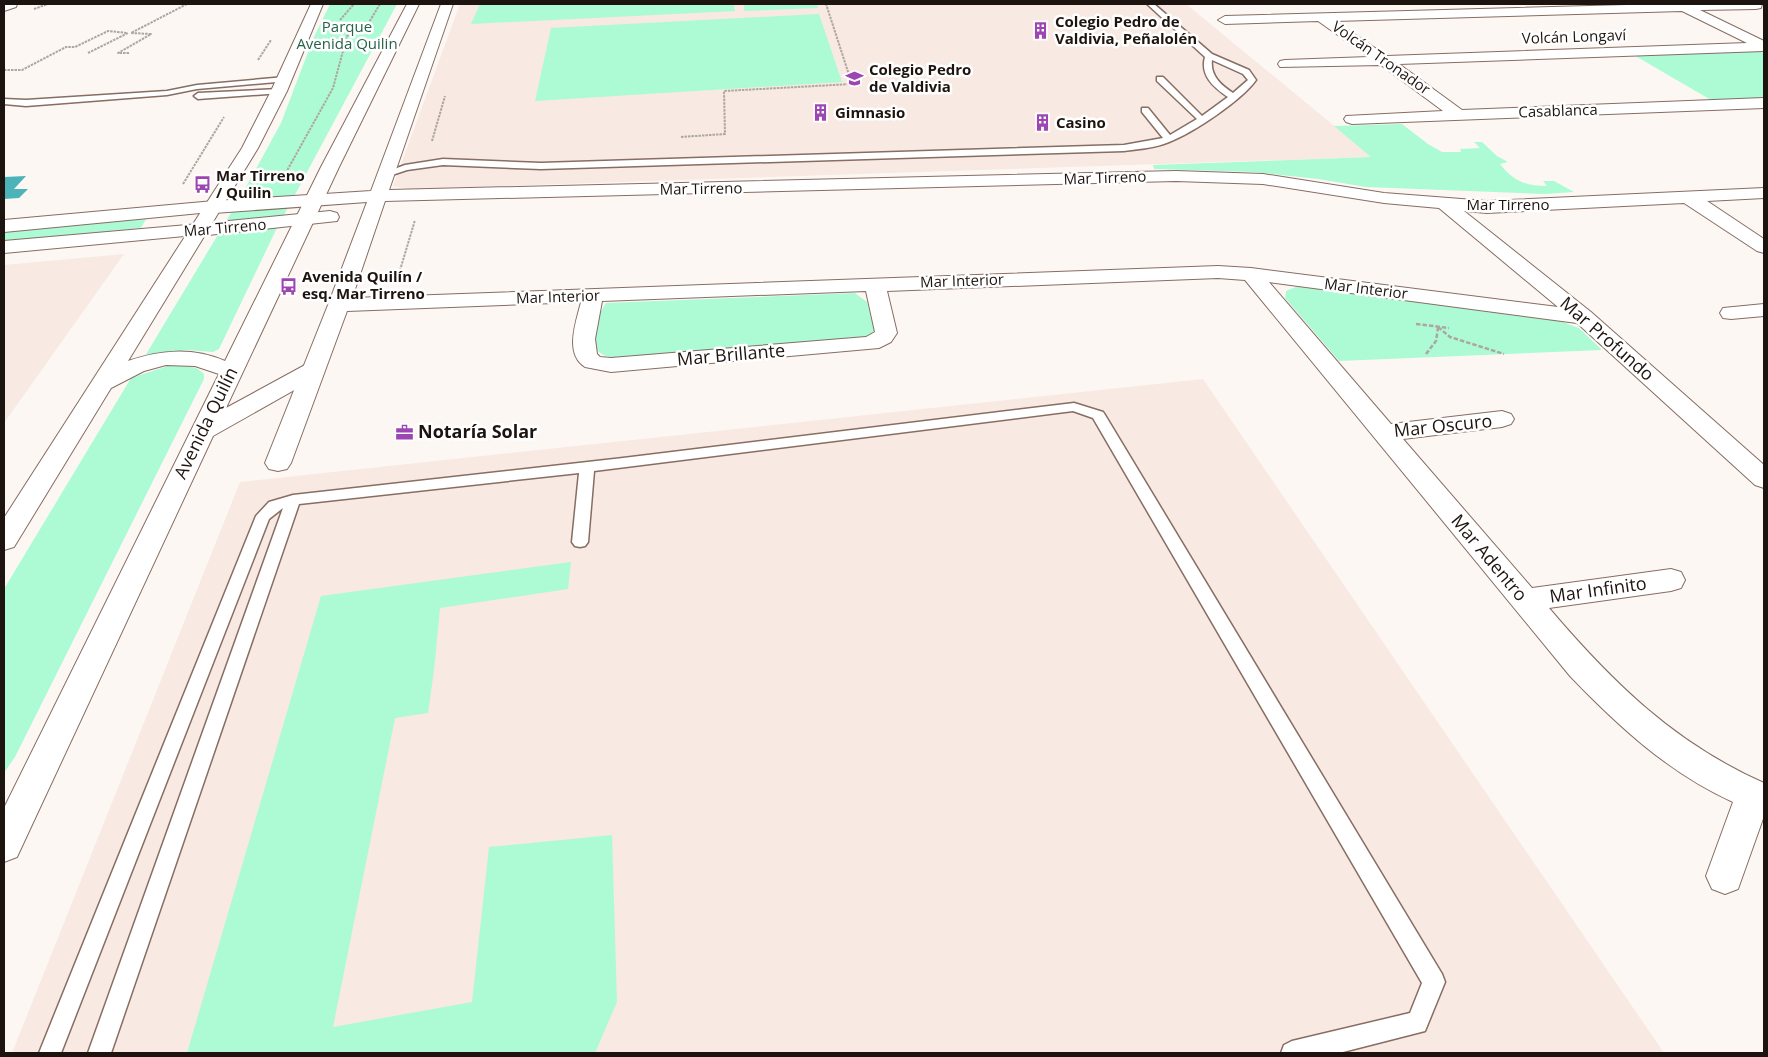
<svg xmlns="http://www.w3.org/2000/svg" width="1768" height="1057" viewBox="0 0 1768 1057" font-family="'Open Sans',sans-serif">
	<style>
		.built { fill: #f8e9e2 }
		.green { fill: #acfbd5 }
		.water { fill: #4cb3b8 }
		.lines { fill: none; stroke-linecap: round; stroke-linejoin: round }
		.service-casing { stroke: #876d62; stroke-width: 3 }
		.minor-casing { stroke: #876d62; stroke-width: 2 }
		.tertiary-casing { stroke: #876d62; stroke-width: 2 }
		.secondary-casing { stroke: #876d62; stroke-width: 2 }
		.path-far1 { stroke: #ada6a2; stroke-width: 2; stroke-dasharray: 2.5 1; stroke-linecap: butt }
		.path { stroke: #ada6a2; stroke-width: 2.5; stroke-dasharray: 4.5 2; stroke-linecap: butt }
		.service { fill: #fff; fill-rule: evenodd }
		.minor { fill: #fff; fill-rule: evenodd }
		.tertiary { fill: #fff; fill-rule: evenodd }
		.secondary { fill: #fff; fill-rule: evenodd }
		.labels { text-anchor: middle; stroke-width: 5; stroke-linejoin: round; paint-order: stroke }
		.far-poi-label { font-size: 15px; font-weight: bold; fill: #1e140f; stroke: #fff; text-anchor: start }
		.far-park-label { font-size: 15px; fill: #276249; stroke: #fff }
		.far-street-label { font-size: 15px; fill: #1e140f; stroke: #fff }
		.street-label { font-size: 18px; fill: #1e140f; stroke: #fff }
		.poi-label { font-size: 18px; font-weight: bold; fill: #1e140f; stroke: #fff; text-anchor: start }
	</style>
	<rect width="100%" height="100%" fill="#fdf7f4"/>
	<!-- built -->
	<g class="built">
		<path d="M 460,4 L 1186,4 L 1372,157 L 409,189 L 393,186 Z"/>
		<path d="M 124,254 L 4,423 L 4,265 Z"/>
		<path d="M 1203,379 L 1664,1053 L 12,1053 L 240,482 Z"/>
	</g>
	<!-- green -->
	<g class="green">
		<path d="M 330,4 L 397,4 L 275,232 L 219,349 L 213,352 L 187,350 L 146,358 L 145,356 L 240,198 L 281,123 L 313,39 Z"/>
		<path d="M 480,4 L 734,4 L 735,11 L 471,24 Z"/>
		<path d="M 744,4 L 817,4 L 818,8 L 744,11 Z"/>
		<path d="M 819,14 L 842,82 L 535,101 L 551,28 Z"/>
		<path d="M 1752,49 L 1764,53 L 1764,98 L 1711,100 L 1632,54 Z"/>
		<path d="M 1402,124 L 1428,144 L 1442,152 L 1461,152 L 1460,149 L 1480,148 L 1474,142 L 1482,142 L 1497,156 L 1508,162 L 1500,164 C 1513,181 1526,186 1547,186 L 1543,181 L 1554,181 L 1574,192 L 1545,194 L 1366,187 L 1318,179 L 1254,172 L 1154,169 L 1153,165 L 1371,157 L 1334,126 Z"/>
		<path d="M 146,219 L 141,228 L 4,242 L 4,232 Z"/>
		<path d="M 1304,286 L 1560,321 L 1579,328 L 1602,350 L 1339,361 L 1285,298 L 1286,291 L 1296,287 Z"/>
		<path d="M 855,293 L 867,302 L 874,330 L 872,334 L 860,339 L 618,358 C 582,357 592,324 606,303 Z"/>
		<path d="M 174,364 C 186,365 195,365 204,374 L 204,379 L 15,757 L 4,773 L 4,589 L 131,378 Z"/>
		<path d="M 571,562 L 568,589 L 440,608 L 434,670 L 428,713 L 395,718 L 333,1027 L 472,1002 L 489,847 L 612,835 L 617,1002 L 595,1053 L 187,1053 L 321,596 Z"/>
	</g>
	<!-- water -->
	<path class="water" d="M 26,176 L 14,189 L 28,189 L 19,198 L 4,199 L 4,177 Z"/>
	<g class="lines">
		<defs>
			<g id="service">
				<path d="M 1147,4 L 1154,4 L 1212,54 L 1249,70 L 1256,80 C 1242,100 1193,133 1169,142 C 1155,148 1139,149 1124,151 L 541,169 L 443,165 L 407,170 L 386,177 L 381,174 L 405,165 L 443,159 L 541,163 L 1124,145 L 1163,138 L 1142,112 L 1142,108 L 1148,108 L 1170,135 L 1197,119 L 1157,81 L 1157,77 L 1163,77 L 1202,116 L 1228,97 C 1213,87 1200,75 1205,57 ZM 1212,60 L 1243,74 L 1248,80 L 1233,93 C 1221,85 1210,76 1212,60 Z"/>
				<path d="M 285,77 L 289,79 L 288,81 L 197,89 L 167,95 L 26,106 L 4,104 L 4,99 L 26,100 L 167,91 L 197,85 Z"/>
				<path d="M 279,89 L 283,91 L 282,93 L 198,99 L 194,96 L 198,93 Z"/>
				<path d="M 1074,403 L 1103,412 L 1105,415 L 1442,974 L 1445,982 L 1425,1031 L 1339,1053 L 1281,1053 L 1284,1045 L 1292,1041 L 1410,1013 L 1422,983 L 1093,418 L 1073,411 L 594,471 L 588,542 L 585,546 L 580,547 L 575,546 L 572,542 L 579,473 L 299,504 L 111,1053 L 88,1053 L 283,508 L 269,519 L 61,1053 L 39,1053 L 256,516 L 269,502 L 293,495 L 623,458 Z"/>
			</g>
			<g id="minor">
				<path d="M 4,4 L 17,4 L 16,7 L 4,11 Z"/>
				<path d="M 441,4 L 453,4 L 389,190 L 1176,171 L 1263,174 L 1384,193 L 1487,201 L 1764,188 L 1764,198 L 1707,201 L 1764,239 L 1764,253 L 1757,251 L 1684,203 L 1487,213 L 1464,211 L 1591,312 L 1764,465 L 1764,488 L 1755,485 L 1577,323 L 1269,282 L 1391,424 L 1502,411 L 1511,414 L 1514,419 L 1511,424 L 1502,427 L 1403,439 L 1532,588 L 1671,569 L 1681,572 L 1685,580 L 1681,588 L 1671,591 L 1549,608 C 1612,682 1674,743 1764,783 L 1764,816 L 1738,889 L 1725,894 L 1712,889 L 1706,876 L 1733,802 C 1669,773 1618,726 1570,676 L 1245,280 L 1218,278 L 887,291 L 897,333 L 891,342 L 879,348 L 611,372 L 585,367 C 564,354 576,322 581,302 L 347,311 L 291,463 L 287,469 L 278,471 L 269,469 L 265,463 L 328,305 L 367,202 L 214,213 L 207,211 L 205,207 L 207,203 L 214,201 L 371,191 ZM 1176,181 L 1263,184 L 1384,203 L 1439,208 L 1558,307 L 1251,268 L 1218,266 L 352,298 L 385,201 ZM 866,291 L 875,332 L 866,337 L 611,358 L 600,357 L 597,354 L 595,339 L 602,301 Z"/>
				<path d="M 1664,4 L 1762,4 L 1761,8 L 1756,9 L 1700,10 L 1764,41 L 1764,51 L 1399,64 L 1462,110 L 1764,98 L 1764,108 L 1352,124 L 1346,122 L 1344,119 L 1346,116 L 1443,111 L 1381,65 L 1280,67 L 1278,64 L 1280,61 L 1285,60 L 1369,57 L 1318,21 L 1225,24 L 1218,20 L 1225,16 ZM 1682,11 L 1747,43 L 1387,56 L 1335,21 Z"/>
				<path d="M 330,211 L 337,213 L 339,217 L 337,221 L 199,236 L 192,234 L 189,230 L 192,226 L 199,224 Z"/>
				<path d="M 1764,304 L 1764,316 L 1731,319 L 1723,318 L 1720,313 L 1723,308 Z"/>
			</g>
			<g id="tertiary">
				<path d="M 214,201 L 221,203 L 223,207 L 221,211 L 4,232 L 4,220 Z"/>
				<path d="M 199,224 L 206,226 L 209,230 L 206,234 L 4,253 L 4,241 Z"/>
			</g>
			<path id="secondary" d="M 311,4 L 323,4 L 287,91 L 258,148 L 128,361 C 161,350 192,347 225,361 L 321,167 L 407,4 L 419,4 L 339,167 L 226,408 L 305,365 L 313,363 L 321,365 L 325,370 L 321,375 L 213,436 L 17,857 L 4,862 L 4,808 L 219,374 L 195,366 L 166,365 L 144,371 L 111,388 L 14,547 L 4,550 L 4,518 L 242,148 L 271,91 Z"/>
		</defs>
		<!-- service casing -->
		<use href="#service" class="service-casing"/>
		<!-- minor casing -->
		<use href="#minor" class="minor-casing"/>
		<!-- tertiary casing -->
		<use href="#tertiary" class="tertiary-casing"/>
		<!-- secondary casing -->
		<use href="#secondary" class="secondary-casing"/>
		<!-- path-far1 -->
		<g class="path-far1">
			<path d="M 34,9 L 48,4"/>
			<path d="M 340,20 L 354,4"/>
			<path d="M 88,53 L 128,33"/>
			<path d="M 129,53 L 118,53 L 151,34 L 131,33 L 187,4"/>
			<path d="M 258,60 L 271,40"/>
			<path d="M 4,70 L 22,70 L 66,47 L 75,47 L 108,31 L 127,33"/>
			<path d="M 681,137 L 725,134 L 724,91 L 852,84 L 826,4"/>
			<path d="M 432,141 L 445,96"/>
			<path d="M 284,176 L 333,88 L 347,36 L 368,24 L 380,4"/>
			<path d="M 183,184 L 224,117"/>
			<path d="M 398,277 L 415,220"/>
		</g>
		<!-- path -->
		<g class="path">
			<path d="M 1416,324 L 1449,328"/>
			<path d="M 1438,327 L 1450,337 L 1504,354"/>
			<path d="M 1426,354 L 1436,341 L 1438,328"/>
		</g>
		<!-- service -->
		<use href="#service" class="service"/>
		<!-- minor -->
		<use href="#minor" class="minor"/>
		<!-- tertiary -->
		<use href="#tertiary" class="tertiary"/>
		<!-- secondary -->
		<use href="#secondary" class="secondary"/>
	</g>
	<!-- icons -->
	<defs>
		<symbol id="building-bare" viewBox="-9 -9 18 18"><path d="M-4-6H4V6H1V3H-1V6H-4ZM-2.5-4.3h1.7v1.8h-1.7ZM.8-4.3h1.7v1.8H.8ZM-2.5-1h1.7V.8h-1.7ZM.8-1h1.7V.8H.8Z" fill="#9c46b3" stroke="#fff" stroke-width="2.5" paint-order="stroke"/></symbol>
		<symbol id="school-bare" viewBox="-9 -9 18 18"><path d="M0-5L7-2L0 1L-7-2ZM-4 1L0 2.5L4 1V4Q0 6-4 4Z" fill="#9c46b3" stroke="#fff" stroke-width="2.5" paint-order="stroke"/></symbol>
		<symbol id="bus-bare" viewBox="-9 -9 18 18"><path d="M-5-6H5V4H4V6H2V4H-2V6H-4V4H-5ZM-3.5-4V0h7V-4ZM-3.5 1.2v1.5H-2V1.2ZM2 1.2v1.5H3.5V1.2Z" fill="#9c46b3" stroke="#fff" stroke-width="2.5" paint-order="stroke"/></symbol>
		<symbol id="office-bare" viewBox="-9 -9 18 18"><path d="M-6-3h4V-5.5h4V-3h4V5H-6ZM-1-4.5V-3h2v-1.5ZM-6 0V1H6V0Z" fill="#9c46b3" stroke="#fff" stroke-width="2.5" paint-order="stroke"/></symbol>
	</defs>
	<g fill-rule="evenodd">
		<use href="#building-bare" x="1028" y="18" width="25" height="25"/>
		<use href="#school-bare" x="842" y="66" width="25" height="25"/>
		<use href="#building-bare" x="808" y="100" width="25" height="25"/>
		<use href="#building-bare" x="1030" y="110" width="25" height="25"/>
		<use href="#bus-bare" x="190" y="172" width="25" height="25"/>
		<use href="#bus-bare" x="276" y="274" width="25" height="25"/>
		<use href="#office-bare" x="392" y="420" width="25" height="25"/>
	</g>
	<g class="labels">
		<!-- far-poi labels -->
		<g class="far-poi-label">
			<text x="1055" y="27">Colegio Pedro de<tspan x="1055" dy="17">Valdivia, Peñalolén</tspan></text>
			<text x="869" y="75">Colegio Pedro<tspan x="869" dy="17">de Valdivia</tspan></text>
			<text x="835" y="118">Gimnasio</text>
			<text x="1056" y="128">Casino</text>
			<text x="216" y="181">Mar Tirreno<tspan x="216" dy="17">/ Quilin</tspan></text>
			<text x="302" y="282">Avenida Quilín /<tspan x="302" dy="17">esq. Mar Tirreno</tspan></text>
		</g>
		<!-- far-park labels -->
		<g class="far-park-label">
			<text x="347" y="32">Parque<tspan x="347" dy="17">Avenida Quilin</tspan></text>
		</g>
		<!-- far-street labels -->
		<g class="far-street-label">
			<text transform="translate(1574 37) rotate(-2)" y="5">Volcán Longaví</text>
			<text transform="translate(1381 58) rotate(35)" y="5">Volcán Tronador</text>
			<text transform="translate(1558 111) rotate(-2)" y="5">Casablanca</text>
			<text transform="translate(1105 178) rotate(-2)" y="5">Mar Tirreno</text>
			<text transform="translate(701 189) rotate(-1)" y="5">Mar Tirreno</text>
			<text x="1508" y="210">Mar Tirreno</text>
			<text transform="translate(225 228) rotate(-5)" y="5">Mar Tirreno</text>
			<text transform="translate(962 281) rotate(-2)" y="5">Mar Interior</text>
			<text transform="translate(1366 289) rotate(7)" y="5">Mar Interior</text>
			<text transform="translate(558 297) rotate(-2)" y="5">Mar Interior</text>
		</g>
		<!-- street labels -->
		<g class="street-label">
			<text transform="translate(1607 339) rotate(41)" y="6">Mar Profundo</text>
			<text transform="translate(731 355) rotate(-5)" y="6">Mar Brillante</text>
			<text transform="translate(206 423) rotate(-64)" y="6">Avenida Quilín</text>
			<text transform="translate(1443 426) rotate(-6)" y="6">Mar Oscuro</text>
			<text transform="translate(1489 558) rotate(50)" y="6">Mar Adentro</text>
			<text transform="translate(1598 590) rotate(-8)" y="6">Mar Infinito</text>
		</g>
		<!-- poi labels -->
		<g class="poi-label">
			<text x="418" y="438">Notaría Solar</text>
		</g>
	</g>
	<!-- border -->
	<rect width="1768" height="1057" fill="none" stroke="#1e140f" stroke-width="10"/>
</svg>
